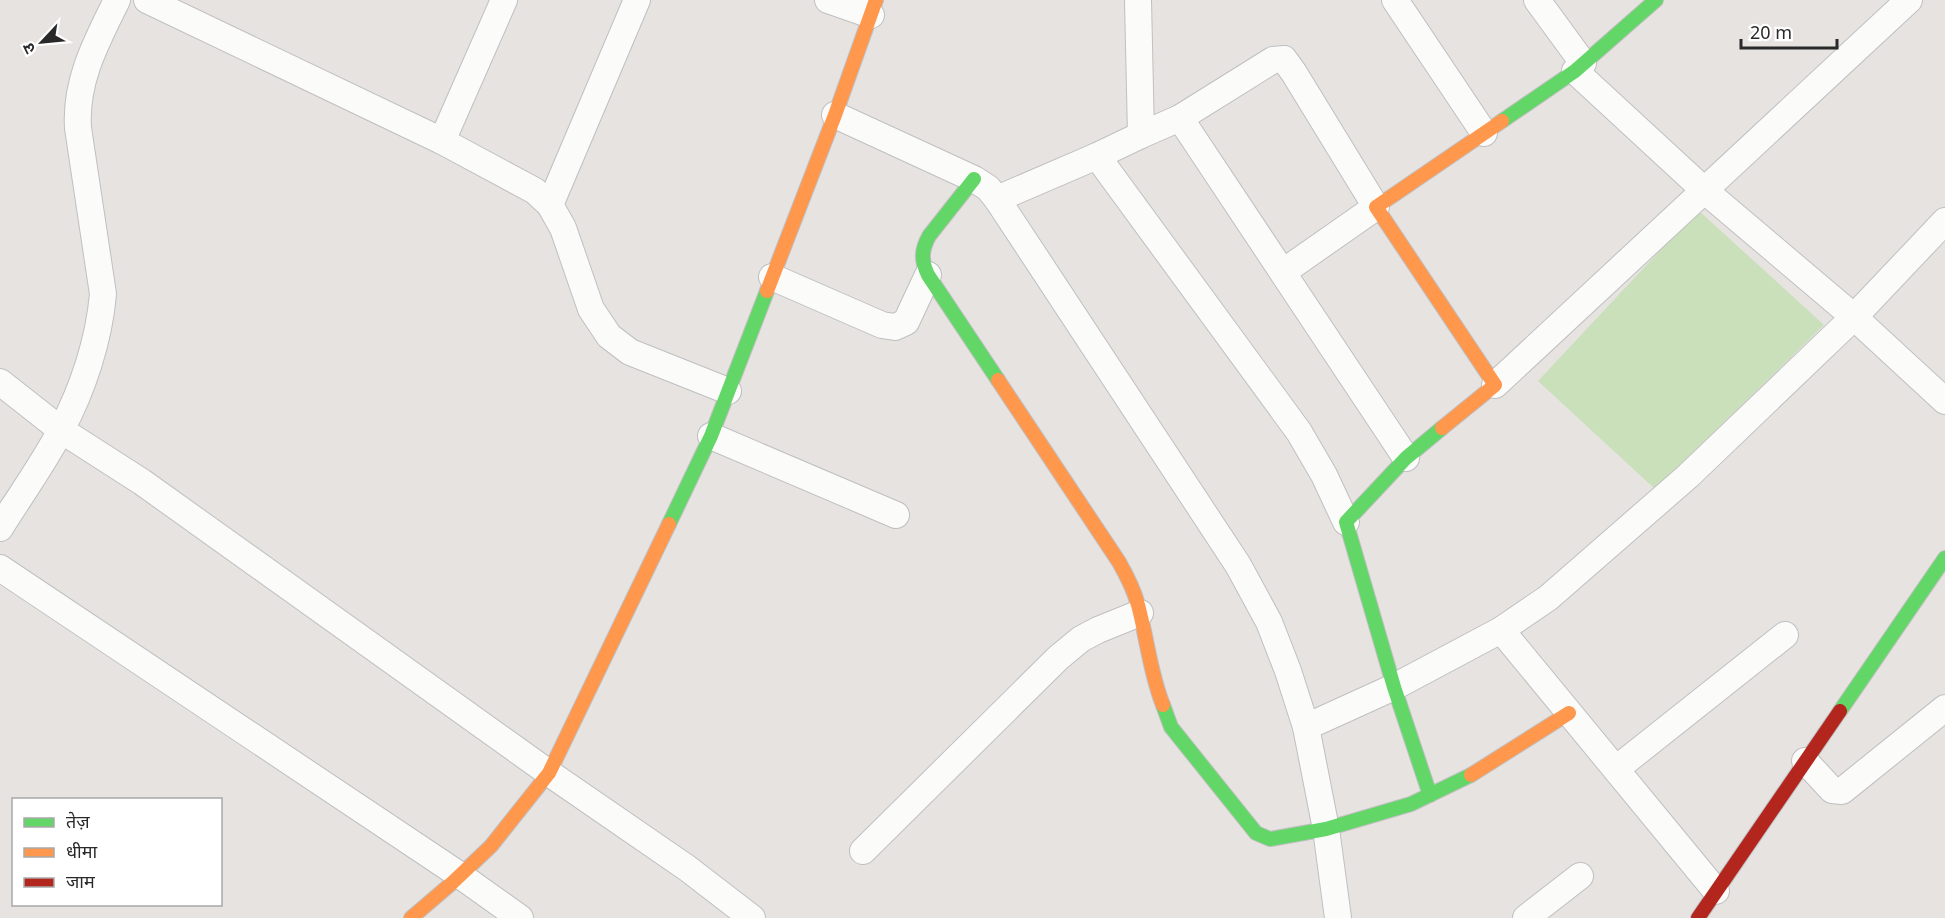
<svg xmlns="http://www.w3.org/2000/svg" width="1945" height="918" viewBox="0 0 1945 918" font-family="'Noto Sans','Noto Sans Devanagari',sans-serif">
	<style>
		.green { fill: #c9e0bb }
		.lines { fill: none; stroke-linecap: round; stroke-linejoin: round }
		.street-casing { stroke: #c0bfc1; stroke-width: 28 }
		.fast-casing { stroke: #c0bfc1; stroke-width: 16 }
		.slow-casing { stroke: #c0bfc1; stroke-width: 16 }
		.jam-casing { stroke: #c0bfc1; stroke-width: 16 }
		.street { stroke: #fbfbfa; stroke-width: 26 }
		.fast { stroke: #63d668; stroke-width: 14 }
		.slow { stroke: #ff974d; stroke-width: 14 }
		.jam { stroke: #b3261e; stroke-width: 14 }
	</style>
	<rect width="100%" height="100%" fill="#e6e3e0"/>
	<!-- green -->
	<path class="green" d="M 1698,210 L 1824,325 L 1655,489 L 1538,381 Z"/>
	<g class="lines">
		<defs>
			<g id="street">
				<path d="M 147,0 L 442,141 L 535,191 L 550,205 L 563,228 L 591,309 L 609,336 L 630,352 L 728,391"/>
				<path d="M 828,0 L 871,15"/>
				<path d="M 1395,0 L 1484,133"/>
				<path d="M 1537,0 L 1583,63"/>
				<path d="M 1575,71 L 1704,190 L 1854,317 L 1945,401"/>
				<path d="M 835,115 L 974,179 L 988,188 L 997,199 L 1238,565 L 1269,622 L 1288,671 L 1306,727 L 1326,829 L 1338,918"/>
				<path d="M 1180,118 L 1273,60 L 1284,59 L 1294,73 L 1376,207 L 1283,272"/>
				<path d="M 1141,135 L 1180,118 L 1406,458"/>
				<path d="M 442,141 L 504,0"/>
				<path d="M 1097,156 L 1141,135 L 1138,0"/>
				<path d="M 997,199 L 1097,156 L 1299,432 L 1324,475 L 1346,522"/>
				<path d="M 550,205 L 637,0"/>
				<path d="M 772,277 L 882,325 L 895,327 L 906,322 L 928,275"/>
				<path d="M 0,382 L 61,430 L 142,482 L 549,773 L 687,868 L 752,918"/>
				<path d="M 1495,385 L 1909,0"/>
				<path d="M 711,436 L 896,515"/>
				<path d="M 0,528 C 20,496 43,464 61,430 C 83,389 99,340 103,294 L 78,128 C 75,80 97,41 117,0"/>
				<path d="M 0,568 L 461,876 L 520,918"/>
				<path d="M 1501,630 L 1716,891"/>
				<path d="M 1306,727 L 1394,687 L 1501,630 L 1548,598 L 1688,476 L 1854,317 L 1945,221"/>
				<path d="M 1805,761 L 1832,790 L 1842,791 L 1945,708"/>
				<path d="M 1616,769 L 1785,635"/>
				<path d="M 863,851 L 1058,658 L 1081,639 L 1098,630 L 1140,613"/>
				<path d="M 1526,918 L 1580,876"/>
			</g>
			<g id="fast">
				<path d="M 1502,121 L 1575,71 L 1656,0"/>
				<path d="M 974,179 L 929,236 C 921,251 921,260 928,275 L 998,380"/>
				<path d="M 669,524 L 711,436 L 767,291"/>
				<path d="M 1163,705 L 1171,727 L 1256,833 L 1270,839 L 1326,829 L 1411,804 L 1471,775"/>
				<path d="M 1840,711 L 1945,558"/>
				<path d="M 1430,795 L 1394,687 L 1346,522 L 1406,458 L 1442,428"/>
			</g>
			<g id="slow">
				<path d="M 767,291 L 835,115 L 876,0"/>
				<path d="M 998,380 L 1119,562 C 1127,576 1134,590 1138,605 C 1147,638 1150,673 1163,705"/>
				<path d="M 1442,428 L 1495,385 L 1376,207 L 1502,121"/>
				<path d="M 1471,775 L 1569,713"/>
				<path d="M 411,918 L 452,883 L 491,846 L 549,773 L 669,524"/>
			</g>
			<path id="jam" d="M 1698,918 L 1840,711"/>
		</defs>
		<!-- street casing -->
		<use href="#street" class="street-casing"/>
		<!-- fast casing -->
		<use href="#fast" class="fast-casing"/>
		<!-- slow casing -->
		<use href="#slow" class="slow-casing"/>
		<!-- jam casing -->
		<use href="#jam" class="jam-casing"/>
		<!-- street -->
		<use href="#street" class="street"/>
		<!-- fast -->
		<use href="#fast" class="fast"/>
		<!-- slow -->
		<use href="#slow" class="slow"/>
		<!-- jam -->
		<use href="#jam" class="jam"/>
	</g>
	<!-- legend -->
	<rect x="12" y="798" width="210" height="108" fill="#ffffff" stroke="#a9a9a9" stroke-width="1.5"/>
	<rect x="24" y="818" width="30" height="9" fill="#63d668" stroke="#a9a9a9" stroke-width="1.5"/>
	<text x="66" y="828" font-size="18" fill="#292929">तेज़</text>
	<rect x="24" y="848" width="30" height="9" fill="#ff974d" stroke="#a9a9a9" stroke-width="1.5"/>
	<text x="66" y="858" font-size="18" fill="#292929">धीमा</text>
	<rect x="24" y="878" width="30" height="9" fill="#b3261e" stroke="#a9a9a9" stroke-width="1.5"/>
	<text x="66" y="888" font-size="18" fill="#292929">जाम</text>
	<!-- north arrow -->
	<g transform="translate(42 42) rotate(244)" stroke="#ffffff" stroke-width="4.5" paint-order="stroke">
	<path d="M0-4.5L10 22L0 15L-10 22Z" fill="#292929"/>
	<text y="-9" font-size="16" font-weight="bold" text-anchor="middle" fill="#292929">उ</text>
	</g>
	<!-- scale -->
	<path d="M1741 39v9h96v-9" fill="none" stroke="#292929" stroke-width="3"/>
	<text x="1750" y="39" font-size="18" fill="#292929" stroke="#ffffff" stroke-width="4.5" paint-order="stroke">20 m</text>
</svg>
